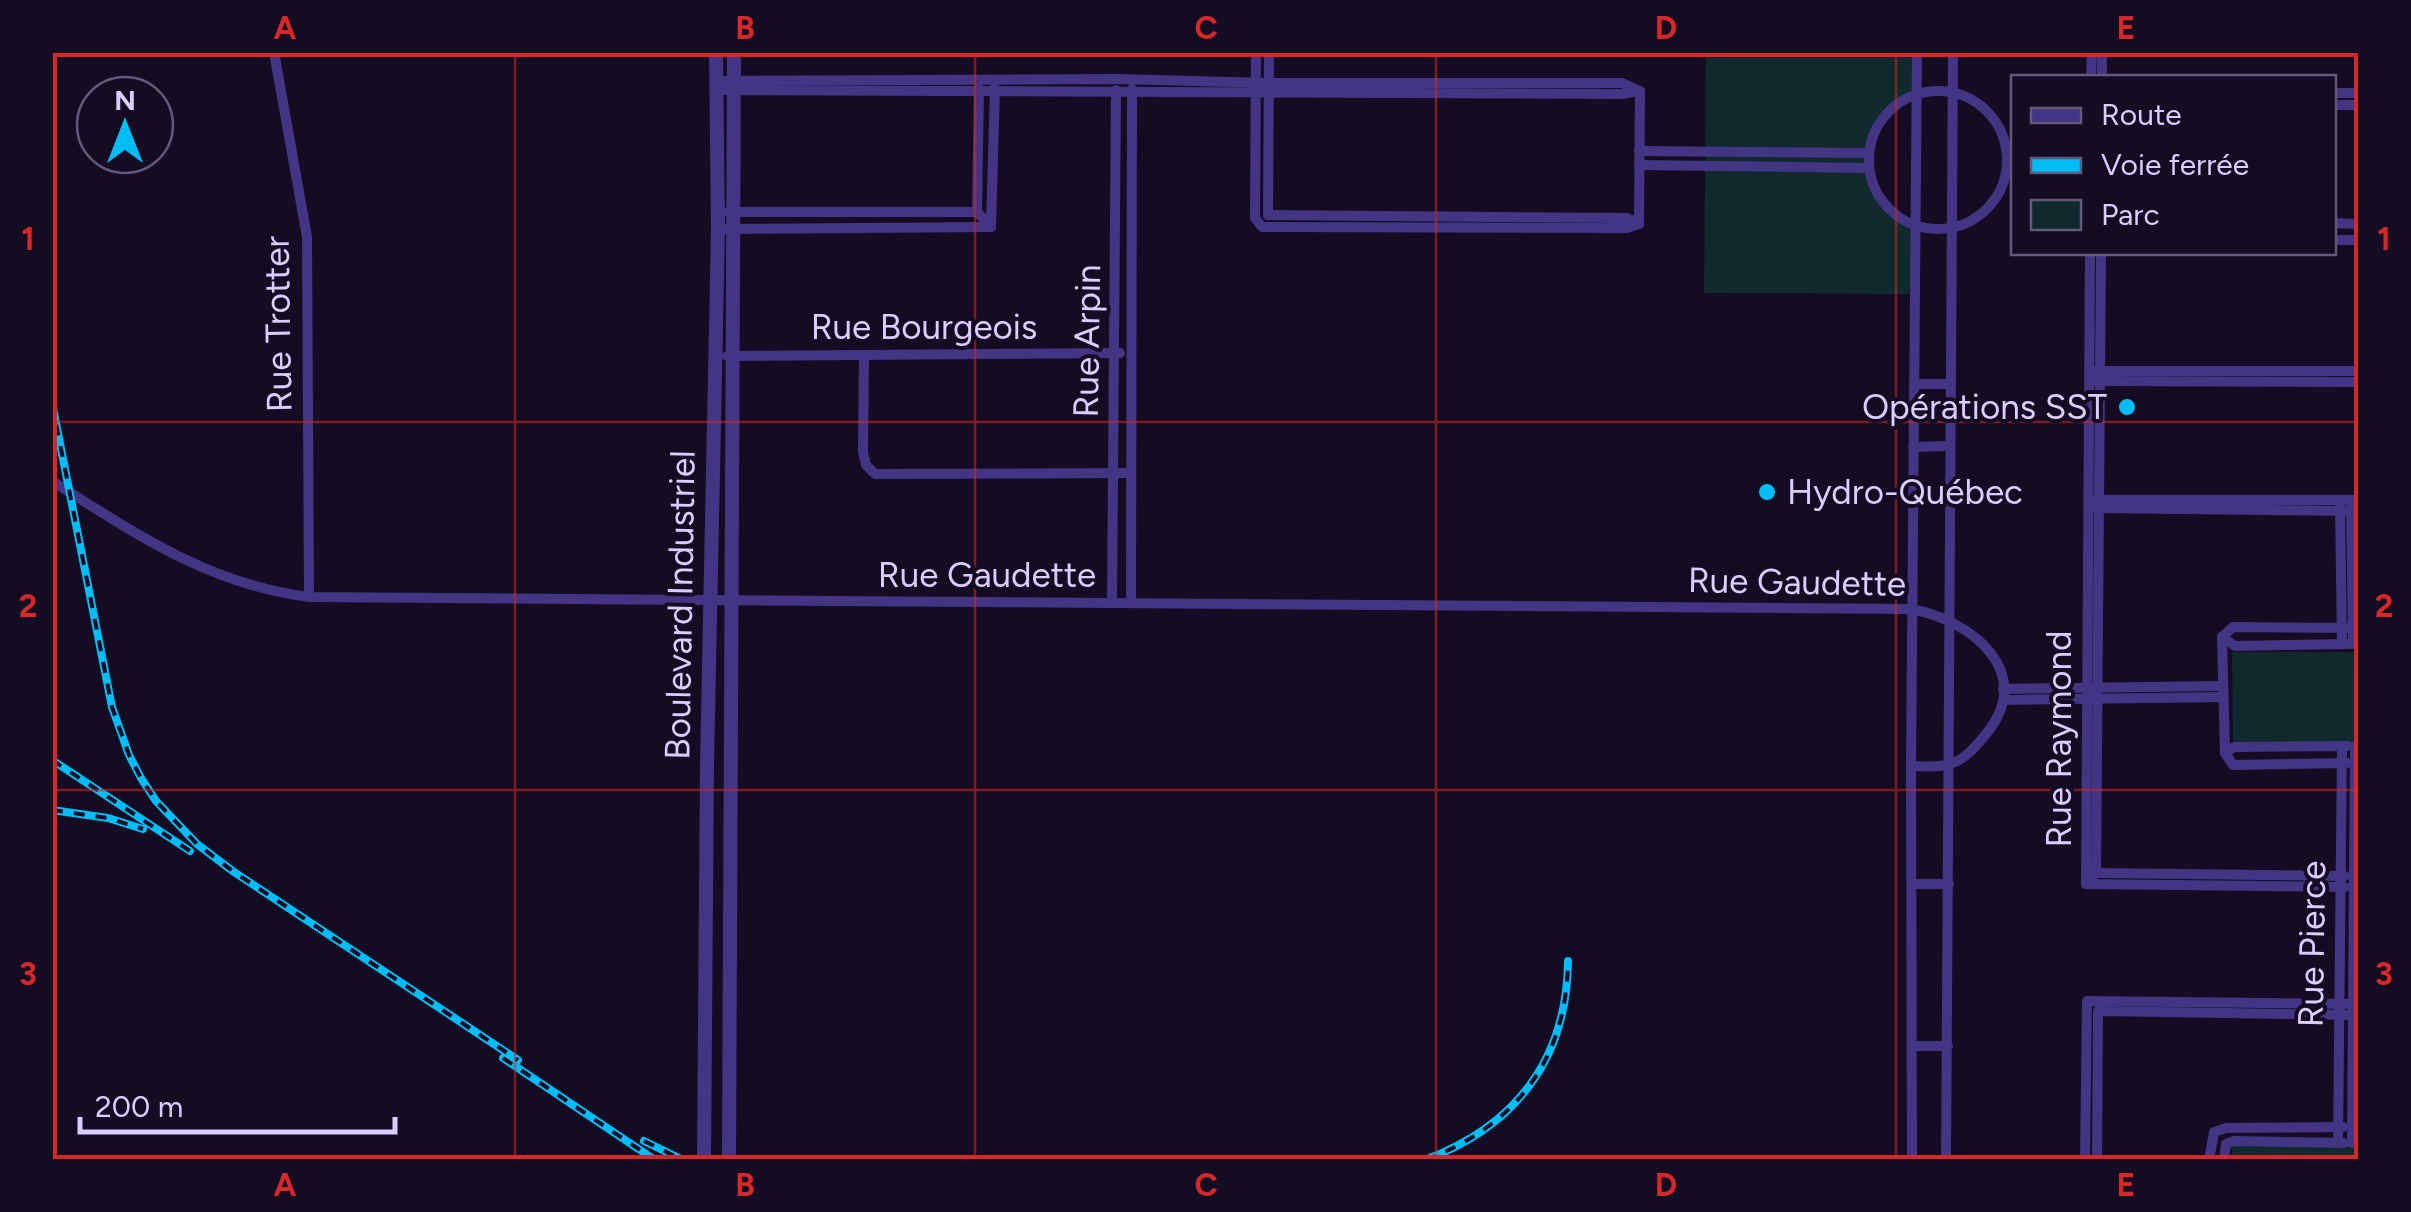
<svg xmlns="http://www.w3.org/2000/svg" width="2411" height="1212" viewBox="0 0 2411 1212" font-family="Figtree,sans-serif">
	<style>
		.green { fill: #0f292c }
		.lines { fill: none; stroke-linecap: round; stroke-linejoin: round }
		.minor { stroke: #433583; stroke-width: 10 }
		.tertiary { stroke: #433583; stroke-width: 14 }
		.rail-casing { stroke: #00bdf8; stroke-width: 8 }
		.rail { stroke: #130c22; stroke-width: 4; stroke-dasharray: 11; stroke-linecap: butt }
		.grid { fill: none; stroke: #d62828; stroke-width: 2.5; stroke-opacity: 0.55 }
		.poi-dot { fill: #00bdf8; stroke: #130c22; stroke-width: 4 }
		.labels { text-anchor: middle; stroke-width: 8; stroke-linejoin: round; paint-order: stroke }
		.street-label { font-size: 35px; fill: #dacdff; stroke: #130c22 }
		.poi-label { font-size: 35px; fill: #dacdff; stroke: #130c22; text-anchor: end }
		.neatline { fill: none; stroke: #d62828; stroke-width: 4 }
		.grid-label { font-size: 32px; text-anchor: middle; font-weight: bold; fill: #d62828 }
	</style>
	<rect width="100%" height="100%" fill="#130c22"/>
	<!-- green -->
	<g class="green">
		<path d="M 1706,53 L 1917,53 L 1918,92 C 1909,96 1897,100 1889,106 C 1845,142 1870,203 1914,224 L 1914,294 L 1704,293 Z"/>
		<path d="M 2232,652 L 2358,652 L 2358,747 L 2233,746 Z"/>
		<path d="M 2232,1146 L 2358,1146 L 2358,1159 L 2231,1160 Z"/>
	</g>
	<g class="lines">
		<!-- minor -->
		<g class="minor">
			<path d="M 274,52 L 307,237 L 309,597"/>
			<path d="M 1256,52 L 1255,218 L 1262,227 L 1627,228 L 1639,224 L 1640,91"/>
			<path d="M 2091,78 L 2092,52"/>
			<path d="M 2102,78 L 2102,52"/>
			<path d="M 717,81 L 1117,79 L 1269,83 L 1622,83 L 1640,91"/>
			<path d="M 979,88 L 977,212 L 991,227"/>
			<path d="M 717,90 L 1622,94 L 1639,91"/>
			<circle cx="1938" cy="160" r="69"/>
			<path d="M 2334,93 L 2358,93"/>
			<path d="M 2334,105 L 2358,105"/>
			<path d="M 1639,151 L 1869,153"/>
			<path d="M 1639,165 L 1869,168"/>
			<path d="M 728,212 L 977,212"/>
			<path d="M 1268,215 L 1627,218 L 1639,224"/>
			<path d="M 1268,215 L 1269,52"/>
			<path d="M 2334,223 L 2358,224"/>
			<path d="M 991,226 L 995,88"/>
			<path d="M 718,229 L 991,227"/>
			<path d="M 2334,240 L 2358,240"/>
			<path d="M 864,355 L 863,452 L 866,465 L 875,474 L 1131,473"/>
			<path d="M 727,356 L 1120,353"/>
			<path d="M 2095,371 L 2358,371"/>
			<path d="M 2095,381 L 2358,382"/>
			<path d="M 1914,384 L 1951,384"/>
			<path d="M 1913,447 L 1950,446"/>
			<path d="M 52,481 C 136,534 208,584 309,597 L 1911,609 C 1971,620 2037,672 1986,734 C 1976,746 1966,759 1950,764 C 1939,768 1923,766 1911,766"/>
			<path d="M 2095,500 L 2358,500"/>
			<path d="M 2340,505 L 2342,644"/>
			<path d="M 2351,505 L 2353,644"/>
			<path d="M 2094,508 L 2358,511"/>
			<path d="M 1112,603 L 1116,90"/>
			<path d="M 1131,603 L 1132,89"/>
			<path d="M 2222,637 L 2235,646 L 2349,644"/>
			<path d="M 2003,689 L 2223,686"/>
			<path d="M 2004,700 L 2223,697"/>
			<path d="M 2225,753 L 2234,747 L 2348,746"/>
			<path d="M 2347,763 L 2233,765 L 2225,753 L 2222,637 L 2233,627 L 2358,628"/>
			<path d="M 2096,873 L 2345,876"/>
			<path d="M 2086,883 L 2090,252"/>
			<path d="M 1913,884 L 1949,884"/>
			<path d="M 2086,884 L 2096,873 L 2101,252"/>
			<path d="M 2086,884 L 2345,887"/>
			<path d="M 1912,1046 L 1948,1046"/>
			<path d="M 2338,1143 L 2342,746"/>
			<path d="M 2352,1143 L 2355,746"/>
			<path d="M 1912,1160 L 1911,766 L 1917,52"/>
			<path d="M 1946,1160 L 1953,52"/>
			<path d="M 2085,1160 L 2087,1001 L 2358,1004"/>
			<path d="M 2097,1160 L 2098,1011 L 2358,1015"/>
			<path d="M 2209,1160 L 2214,1132 L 2226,1128 L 2343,1127"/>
			<path d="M 2224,1160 L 2226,1144 L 2234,1141 L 2344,1143"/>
		</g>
		<!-- tertiary -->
		<g class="tertiary">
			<path d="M 704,1160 L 707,764 L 718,229 L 716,52"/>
			<path d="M 729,1160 L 734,52"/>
		</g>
		<defs>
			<g id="rail">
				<path d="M 52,403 L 112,707 L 129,755 L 141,778 L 156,801 L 197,844 L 234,872 L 518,1060"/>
				<path d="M 52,760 L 190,851"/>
				<path d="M 52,810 L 108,818 L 143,829"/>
				<path d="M 503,1058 L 655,1160"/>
				<path d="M 644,1141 L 683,1160"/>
				<path d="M 1425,1160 C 1516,1126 1567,1059 1568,961"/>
			</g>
		</defs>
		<!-- rail casing -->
		<use href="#rail" class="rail-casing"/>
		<!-- rail -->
		<use href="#rail" class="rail"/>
	</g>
	<!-- grid -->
	<path class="grid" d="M 515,52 L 515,1160M 975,52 L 975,1160M 1436,52 L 1436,1160M 1896,52 L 1896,1160M 52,422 L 2358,422M 52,790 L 2358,790"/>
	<!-- markers -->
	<g class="poi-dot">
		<circle cx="2127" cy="407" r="10"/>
		<circle cx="1767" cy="492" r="10"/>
	</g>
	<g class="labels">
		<!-- street labels -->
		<g class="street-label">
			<text transform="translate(278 324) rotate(-91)" y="12">Rue Trotter</text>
			<text x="924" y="339">Rue Bourgeois</text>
			<text transform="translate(1087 341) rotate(-89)" y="12">Rue Arpin</text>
			<text x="987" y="587">Rue Gaudette</text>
			<text transform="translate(1797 582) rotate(1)" y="12">Rue Gaudette</text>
			<text transform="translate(680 605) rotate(-89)" y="12">Boulevard Industriel</text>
			<text transform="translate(2059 739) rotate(-90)" y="12">Rue Raymond</text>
			<text transform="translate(2312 944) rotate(-89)" y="12">Rue Pierce</text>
		</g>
		<!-- poi labels -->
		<g class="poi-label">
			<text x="2107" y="419">Opérations SST</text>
			<text x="1787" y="504" text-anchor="start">Hydro-Québec</text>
		</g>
	</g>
	<!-- border -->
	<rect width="2411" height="1212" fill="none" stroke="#130c22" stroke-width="110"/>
	<!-- legend -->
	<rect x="2011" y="75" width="325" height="180" fill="#130c22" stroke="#63597a" stroke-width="2.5"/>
	<rect x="2031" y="108" width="50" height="15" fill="#433583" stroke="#63597a" stroke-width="2.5"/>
	<text x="2101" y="125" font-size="30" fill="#dacdff">Route</text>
	<rect x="2031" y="158" width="50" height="15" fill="#00bdf8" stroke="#63597a" stroke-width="2.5"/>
	<text x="2101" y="175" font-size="30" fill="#dacdff">Voie ferrée</text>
	<rect x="2031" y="200" width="50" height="30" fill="#0f292c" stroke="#63597a" stroke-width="2.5"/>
	<text x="2101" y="225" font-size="30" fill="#dacdff">Parc</text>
	<!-- north arrow -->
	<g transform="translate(125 125)"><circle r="48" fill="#130c22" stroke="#63597a" stroke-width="2.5"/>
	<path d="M0-8L18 38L0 25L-18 38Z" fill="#00bdf8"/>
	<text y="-15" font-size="28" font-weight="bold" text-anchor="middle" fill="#dacdff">N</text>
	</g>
	<!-- scale -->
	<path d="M80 1117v15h315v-15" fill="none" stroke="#dacdff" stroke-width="5"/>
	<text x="95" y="1117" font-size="30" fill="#dacdff" stroke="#130c22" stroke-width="8" paint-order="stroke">200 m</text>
	<rect x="55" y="55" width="2301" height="1102" class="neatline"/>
	<g class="grid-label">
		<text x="285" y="39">A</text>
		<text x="745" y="39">B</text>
		<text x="1206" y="39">C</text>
		<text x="1666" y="39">D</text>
		<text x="2126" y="39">E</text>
		<text x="28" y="250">1</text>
		<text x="2384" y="250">1</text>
		<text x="28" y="617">2</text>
		<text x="2384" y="617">2</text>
		<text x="28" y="985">3</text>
		<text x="2384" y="985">3</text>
		<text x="285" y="1196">A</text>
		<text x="745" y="1196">B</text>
		<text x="1206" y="1196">C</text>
		<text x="1666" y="1196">D</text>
		<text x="2126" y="1196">E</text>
	</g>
</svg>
